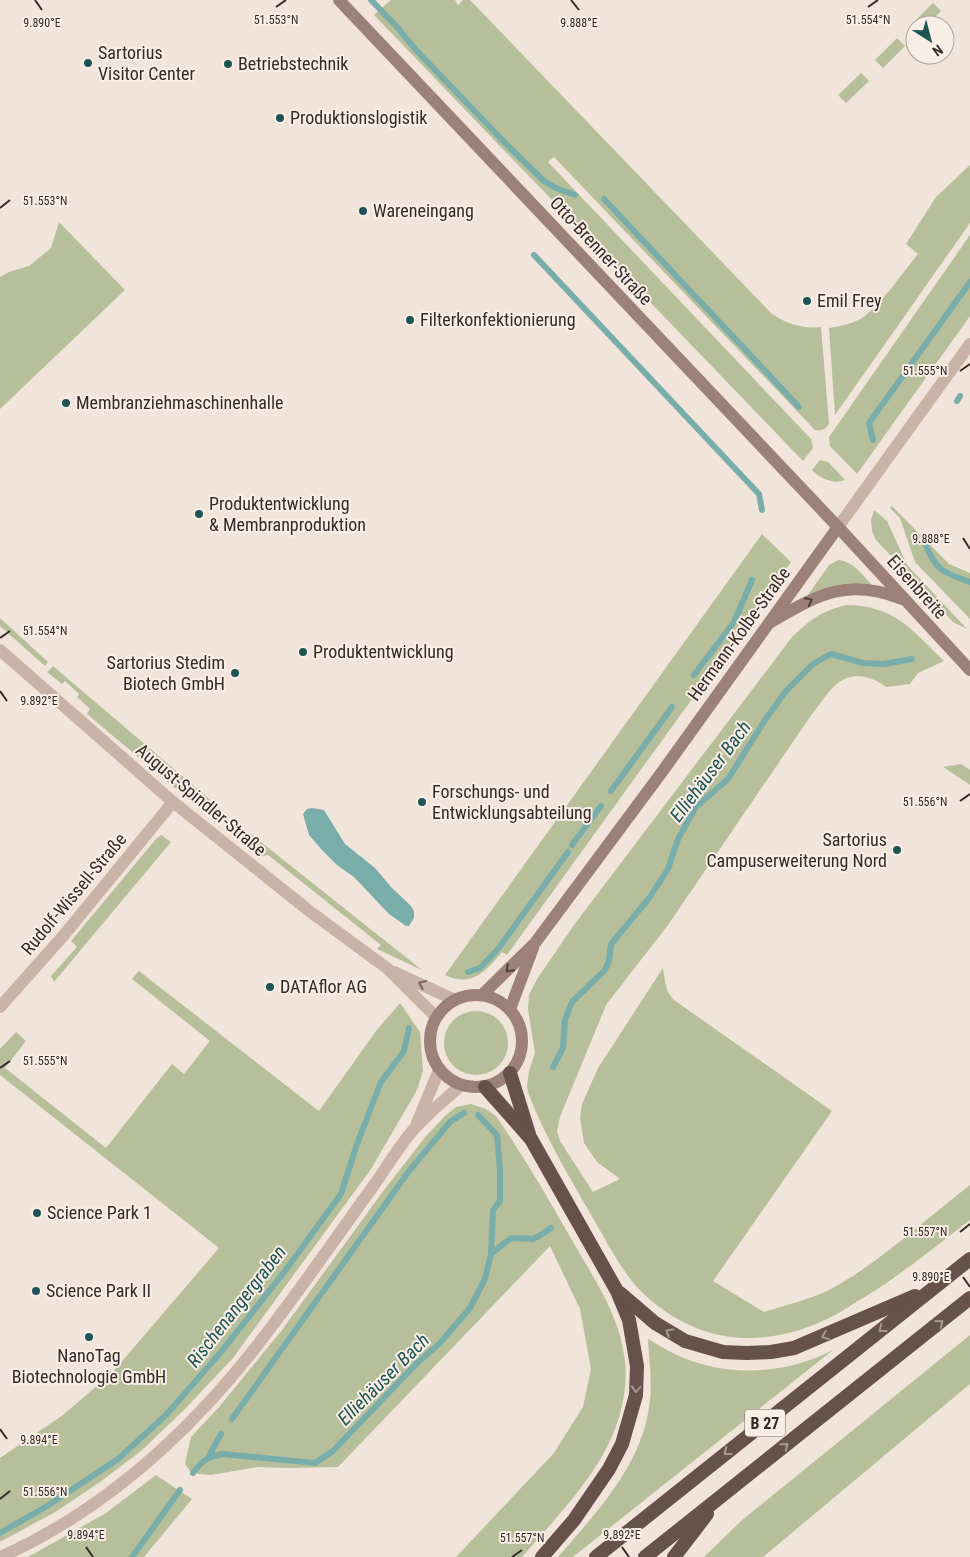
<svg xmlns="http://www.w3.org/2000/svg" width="970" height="1557" viewBox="0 0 970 1557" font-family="'Roboto Condensed',sans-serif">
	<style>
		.green { fill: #b7bf9a }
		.water { fill: #79adaa }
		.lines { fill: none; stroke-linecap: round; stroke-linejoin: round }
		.stream { stroke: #79adaa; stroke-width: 6 }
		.minor { stroke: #c9b2a6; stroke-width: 12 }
		.tertiary { stroke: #c9b2a6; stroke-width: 12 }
		.secondary { stroke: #9c8178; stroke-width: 12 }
		.trunk { stroke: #66514b; stroke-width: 14 }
		.oneway { stroke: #4f403b }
		.oneway2 { stroke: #786760 }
		.oneway3 { stroke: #a89891 }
		.ticks { fill: none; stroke: #352a27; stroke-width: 2 }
		.poi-dot { fill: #1d5554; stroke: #f9eee6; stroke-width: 2 }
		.labels { text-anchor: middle; stroke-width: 4; stroke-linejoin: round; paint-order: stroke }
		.shield { fill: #f9eee6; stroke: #706560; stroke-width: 1 }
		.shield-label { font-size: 16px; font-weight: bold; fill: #352a27 }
		.poi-label { font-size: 18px; fill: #352a27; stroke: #f9eee6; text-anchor: start }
		.street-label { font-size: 18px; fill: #352a27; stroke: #f9eee6 }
		.water-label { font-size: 19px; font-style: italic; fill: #1d5554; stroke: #f9eee6 }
		.ticks-label { font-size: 12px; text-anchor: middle; fill: #352a27; stroke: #f9eee6; stroke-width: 4; stroke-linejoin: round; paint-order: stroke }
	</style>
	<rect width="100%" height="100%" fill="#f1e4da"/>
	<!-- green -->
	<g class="green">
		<path d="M 391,0 L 455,0 L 458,5 L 463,0 L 470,0 L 772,314 C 787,324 803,329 821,327 L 829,424 C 825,430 822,431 815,430 L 554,157 L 548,162 L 811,439 L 813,448 L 803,461 L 374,15 Z"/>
		<path d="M 933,3 L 941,11 L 927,25 L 915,25 L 915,29 L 911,25 Z"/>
		<path d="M 897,38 L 905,46 L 883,68 L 875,60 Z"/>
		<path d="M 861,73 L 869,81 L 846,103 L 838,95 Z"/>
		<path d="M 970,165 L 970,223 L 835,415 L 829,328 C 841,326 852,324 862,318 C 880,306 904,271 918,254 L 906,244 L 936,197 Z"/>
		<path d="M 59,222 L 125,290 L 0,409 L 0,277 L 9,272 L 29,266 L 51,248 Z"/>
		<path d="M 970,235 L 970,316 L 857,474 L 830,446 L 829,437 Z"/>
		<path d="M 820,460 L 828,462 L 845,480 C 832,485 821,478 812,470 Z"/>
		<path d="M 892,506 L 949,564 L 970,573 L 970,619 L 915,562 L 900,518 L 890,508 Z"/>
		<path d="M 874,510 L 887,521 L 907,565 L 967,629 L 953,622 L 876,540 L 872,531 L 871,520 Z"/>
		<path d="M 762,534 L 791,562 L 507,955 L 502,952 C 486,971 472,988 445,975 Z"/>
		<path d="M 838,560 C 854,561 864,577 874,587 L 806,598 L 829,565 Z"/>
		<path d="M 846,605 C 894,605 912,630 944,661 L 918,673 L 910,684 L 886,687 C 873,677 853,671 838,683 C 828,691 820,704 812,714 L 668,925 L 606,1005 L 560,1117 L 557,1131 L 560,1141 L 593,1192 L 620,1179 L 597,1162 L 584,1143 L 580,1118 L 582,1104 L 598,1068 L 663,968 C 665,981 665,991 674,1000 L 832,1111 L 713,1281 L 764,1312 C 786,1305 808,1300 829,1290 C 878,1264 926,1219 970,1185 L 970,1220 C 932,1249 895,1280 853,1304 C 845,1309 836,1315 827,1319 C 764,1349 701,1345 647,1297 C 623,1276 606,1240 590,1213 C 568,1175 545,1136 529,1095 L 527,1087 L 529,1071 L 535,1053 L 528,1009 L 529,995 L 537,979 L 574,925 L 792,637 C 810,620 821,611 846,605 Z"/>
		<path d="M 0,618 L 48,662 L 45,666 L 0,626 Z"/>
		<path d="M 53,666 L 222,810 L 207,815 L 87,714 L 90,709 L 77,697 L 79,694 L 65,681 L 62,684 L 47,672 Z"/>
		<path d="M 961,764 L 970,770 L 970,785 L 943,767 Z"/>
		<path d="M 251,834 L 422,970 L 377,949 L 381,945 L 268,855 L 258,857 C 250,850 249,844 251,834 Z"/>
		<path d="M 161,835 L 171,842 L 54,982 L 51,976 L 77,947 L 71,941 L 156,839 Z"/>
		<path d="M 139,971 L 319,1111 L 376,1031 L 400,1003 L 420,1032 L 423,1071 L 417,1090 L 371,1169 L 233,1358 L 184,1410 L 141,1451 L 100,1482 L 57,1511 L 0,1542 L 0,1458 L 63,1415 L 112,1373 L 219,1248 L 0,1075 L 0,1049 L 16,1032 L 26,1041 L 5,1068 L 106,1148 L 172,1064 L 184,1074 L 210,1041 L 132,979 Z"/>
		<circle cx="476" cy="1043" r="32"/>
		<path d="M 471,1104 L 486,1109 L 496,1116 C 524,1157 549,1199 573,1242 C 595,1280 621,1318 625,1362 C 628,1390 620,1422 607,1447 C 586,1488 552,1522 522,1557 L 456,1557 L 554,1453 L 583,1407 L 591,1369 L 580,1309 L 550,1246 L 338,1467 L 288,1468 L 257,1467 L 211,1475 L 199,1474 L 190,1471 L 185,1464 L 191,1437 L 220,1406 L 282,1330 L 384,1190 L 426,1136 L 445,1116 L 456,1107 Z"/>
		<path d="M 970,1335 L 970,1384 L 763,1557 L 704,1557 L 741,1521 Z"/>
		<path d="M 648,1339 C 657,1344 666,1350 675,1354 C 724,1378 786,1375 833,1350 L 573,1557 L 558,1557 C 597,1512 644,1463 650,1400 C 652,1380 649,1359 648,1339 Z"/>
		<path d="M 156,1475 L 192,1499 L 144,1557 L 28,1557 L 106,1513 Z"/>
	</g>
	<!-- water -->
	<path class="water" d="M 312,808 L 324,810 L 345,844 L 375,868 L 391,887 L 411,906 L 414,911 L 414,918 L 409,926 L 406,926 L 389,914 L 354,877 L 337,865 L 322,850 L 309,835 L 303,814 L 307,809 Z"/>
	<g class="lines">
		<!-- stream -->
		<g class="stream">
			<path d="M 371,0 L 397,27 L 416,50 L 508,146 L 544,181 L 556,188 L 575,195"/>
			<path d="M 604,199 L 799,407"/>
			<path d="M 534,255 L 759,494 L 762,510"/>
			<path d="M 957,401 L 960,396"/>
			<path d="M 873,440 L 869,423 L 970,282"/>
			<path d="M 926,546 C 937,572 945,573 970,582"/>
			<path d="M 694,675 L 734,622 L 752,580"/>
			<path d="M 611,791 L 672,707"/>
			<path d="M 572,845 L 601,806"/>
			<path d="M 468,972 L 480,968 L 498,949 L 568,852"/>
			<path d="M 553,1067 L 563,1048 L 565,1020 L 572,1002 L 605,970 L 609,961 L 611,944 L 650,897 L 668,869 L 678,839 L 696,807 L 728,779 L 765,720 L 786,691 L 813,664 L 831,654 L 863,663 L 884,664 L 912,659"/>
			<path d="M 478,1115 L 497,1135 L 500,1170 L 500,1201 L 493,1210 L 491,1254"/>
			<path d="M 232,1419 L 409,1171 L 450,1122 L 464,1113"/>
			<path d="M 209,1456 L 221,1434"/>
			<path d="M 193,1473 C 202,1461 207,1457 222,1454 L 315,1463 L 333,1451 L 417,1363 L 439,1344 L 470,1308 L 485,1279 L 491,1254 L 511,1238 L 533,1239 L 539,1236 L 551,1228"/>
			<path d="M 0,1533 L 47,1506 L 118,1459 L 166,1415 L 221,1352 L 285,1271 L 341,1194 L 357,1144 L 381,1082 L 404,1051 L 409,1028"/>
			<path d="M 132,1557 L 180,1490"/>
		</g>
		<!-- minor -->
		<g class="minor">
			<path d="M 0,650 L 173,802 L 308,910 L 388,969 L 436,1017"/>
			<path d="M 394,972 L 455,1000"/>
			<path d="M 0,1007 L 64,935 L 173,802"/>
		</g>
		<!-- tertiary -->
		<g class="tertiary">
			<path d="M 838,527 L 970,344"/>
			<path d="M 417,1123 L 439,1070"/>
			<path d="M 1,1557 C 111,1507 200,1423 272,1326 C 307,1280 340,1232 374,1185 C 387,1167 399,1146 414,1129 C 428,1113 445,1100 461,1085"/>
		</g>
		<!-- secondary -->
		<g class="secondary">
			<path d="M 339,0 L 838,527 L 970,670"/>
			<path d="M 771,622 C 817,595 847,577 902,599"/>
			<circle cx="476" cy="1041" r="46"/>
			<path d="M 482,995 L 535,943 L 662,772 L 838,527"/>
			<path d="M 510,1009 L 533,948"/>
		</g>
		<!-- trunk -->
		<g class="trunk">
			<path d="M 510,1073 L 529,1134"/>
			<path d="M 485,1087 L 531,1139 L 617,1291 L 629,1320 L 637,1366 L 636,1395 L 622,1444 L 609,1469 L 574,1520 L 542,1557"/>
			<path d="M 620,1293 L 655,1323 L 685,1341 L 723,1352 L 747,1353 L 771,1352 L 794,1348 L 915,1296"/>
			<path d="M 596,1557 L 970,1259"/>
			<path d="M 645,1557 L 970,1298"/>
			<path d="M 674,1557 L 707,1514"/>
		</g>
	</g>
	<!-- one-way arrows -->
	<defs><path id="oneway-chevron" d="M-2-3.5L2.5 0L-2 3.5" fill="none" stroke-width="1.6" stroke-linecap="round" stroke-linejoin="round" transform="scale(1.25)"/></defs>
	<g class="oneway">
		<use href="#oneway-chevron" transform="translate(809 601) rotate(-27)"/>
		<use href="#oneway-chevron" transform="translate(509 969) rotate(135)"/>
	</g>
	<use class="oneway2" href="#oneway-chevron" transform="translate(422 984) rotate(-156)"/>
	<g class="oneway3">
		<use href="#oneway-chevron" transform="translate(940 1323) rotate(-39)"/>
		<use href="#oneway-chevron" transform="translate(882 1329) rotate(142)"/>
		<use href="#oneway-chevron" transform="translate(669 1332) rotate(-149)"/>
		<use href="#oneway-chevron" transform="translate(825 1336) rotate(158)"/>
		<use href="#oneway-chevron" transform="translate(636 1389) rotate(94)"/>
		<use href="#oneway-chevron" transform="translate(785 1446) rotate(-39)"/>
		<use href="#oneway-chevron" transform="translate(727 1452) rotate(142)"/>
	</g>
	<!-- ticks -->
	<path class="ticks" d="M 35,0 L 42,10M 571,0 L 579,10M 276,7 L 286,0M 868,7 L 878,0M 0,208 L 10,200M 960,371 L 970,364M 963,538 L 970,549M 0,638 L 10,631M 0,691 L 7,701M 960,801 L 970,794M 0,1068 L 10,1061M 960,1232 L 970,1224M 963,1277 L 970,1287M 0,1429 L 7,1439M 0,1499 L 10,1491M 86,1547 L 93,1557M 622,1547 L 629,1557M 512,1557 L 522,1550"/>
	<!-- markers -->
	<g class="poi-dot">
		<circle cx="88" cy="63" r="5"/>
		<circle cx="228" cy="64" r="5"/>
		<circle cx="280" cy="118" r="5"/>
		<circle cx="363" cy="211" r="5"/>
		<circle cx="807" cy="301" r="5"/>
		<circle cx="410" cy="320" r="5"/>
		<circle cx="66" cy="403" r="5"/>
		<circle cx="199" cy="514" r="5"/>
		<circle cx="303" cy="652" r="5"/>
		<circle cx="235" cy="673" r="5"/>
		<circle cx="422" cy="802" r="5"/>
		<circle cx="897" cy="850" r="5"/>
		<circle cx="270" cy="987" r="5"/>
		<circle cx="37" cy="1213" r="5"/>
		<circle cx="36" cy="1291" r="5"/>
		<circle cx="89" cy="1337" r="5"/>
	</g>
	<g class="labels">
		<!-- shield labels -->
		<rect class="shield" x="745" y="1409.5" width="40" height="27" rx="4"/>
		<g class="shield-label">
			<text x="765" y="1429">B 27</text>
		</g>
		<!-- poi labels -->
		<g class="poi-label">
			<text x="98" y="59">Sartorius<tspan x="98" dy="21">Visitor Center</tspan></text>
			<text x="238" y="70">Betriebstechnik</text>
			<text x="290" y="124">Produktionslogistik</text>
			<text x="373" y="217">Wareneingang</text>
			<text x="817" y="307">Emil Frey</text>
			<text x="420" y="326">Filterkonfektionierung</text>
			<text x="76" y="409">Membranziehmaschinenhalle</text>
			<text x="209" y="510">Produktentwicklung<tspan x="209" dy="21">&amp; Membranproduktion</tspan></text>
			<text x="313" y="658">Produktentwicklung</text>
			<text x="225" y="669" text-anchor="end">Sartorius Stedim<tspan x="225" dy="21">Biotech GmbH</tspan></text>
			<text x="432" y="798">Forschungs- und<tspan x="432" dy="21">Entwicklungsabteilung</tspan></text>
			<text x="887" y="846" text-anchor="end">Sartorius<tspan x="887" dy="21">Campuserweiterung Nord</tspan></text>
			<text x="280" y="993">DATAflor AG</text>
			<text x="47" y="1219">Science Park 1</text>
			<text x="46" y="1297">Science Park II</text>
			<text x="89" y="1362" text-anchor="middle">NanoTag<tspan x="89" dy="21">Biotechnologie GmbH</tspan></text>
		</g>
		<!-- street labels -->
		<g class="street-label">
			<text transform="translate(601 251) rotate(47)" y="6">Otto-Brenner-Straße</text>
			<text transform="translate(917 587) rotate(48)" y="6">Eisenbreite</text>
			<text transform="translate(739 634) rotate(-54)" y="6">Hermann-Kolbe-Straße</text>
			<text transform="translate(201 800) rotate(40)" y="6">August-Spindler-Straße</text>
			<text transform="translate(74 894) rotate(-50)" y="6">Rudolf-Wissell-Straße</text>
		</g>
		<!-- water labels -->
		<g class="water-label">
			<text transform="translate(710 771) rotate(-53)" y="7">Elliehäuser Bach</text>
			<text transform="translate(236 1306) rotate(-52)" y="7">Rischenangergraben</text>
			<text transform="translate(383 1379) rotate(-45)" y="7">Elliehäuser Bach</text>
		</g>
	</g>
	<g class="ticks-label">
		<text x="276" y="24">51.553°N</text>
		<text x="868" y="24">51.554°N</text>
		<text x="42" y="27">9.890°E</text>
		<text x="579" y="27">9.888°E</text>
		<text x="45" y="205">51.553°N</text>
		<text x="925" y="375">51.555°N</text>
		<text x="931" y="543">9.888°E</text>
		<text x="45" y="635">51.554°N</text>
		<text x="39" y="705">9.892°E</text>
		<text x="925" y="806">51.556°N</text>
		<text x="45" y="1065">51.555°N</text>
		<text x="925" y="1236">51.557°N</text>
		<text x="931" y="1281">9.890°E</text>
		<text x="39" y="1444">9.894°E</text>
		<text x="45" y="1496">51.556°N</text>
		<text x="86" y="1539">9.894°E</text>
		<text x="622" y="1539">9.892°E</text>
		<text x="522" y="1542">51.557°N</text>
	</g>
	<!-- north arrow -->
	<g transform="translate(930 40) rotate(144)"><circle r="24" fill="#f9eee6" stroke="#aba09a"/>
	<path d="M0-4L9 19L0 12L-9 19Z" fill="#1d5554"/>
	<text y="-8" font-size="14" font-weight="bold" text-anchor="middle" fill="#352a27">N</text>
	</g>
</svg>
